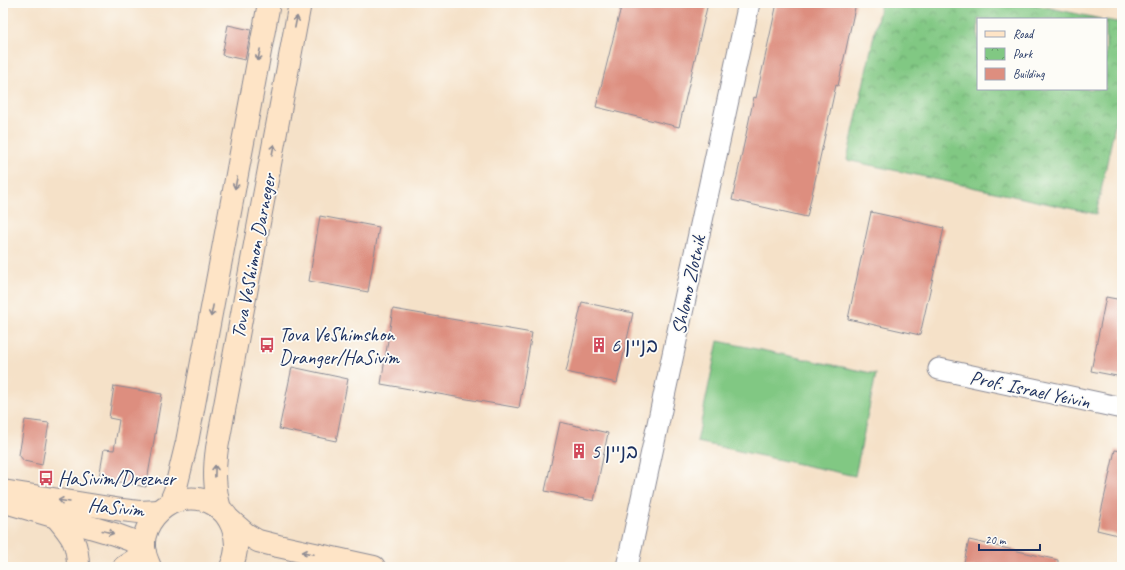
<svg xmlns="http://www.w3.org/2000/svg" width="1125" height="570" viewBox="0 0 1125 570" font-family="Caveat,'Playpen Sans Hebrew',sans-serif">
	<style>
		.grass { fill: #81c883; stroke: #4e7c70 }
		.park { fill: url(#park-crowns); stroke: #4e7c70 }
		.building { fill: #dd8e7f }
		.lines { fill: none; stroke-linecap: round; stroke-linejoin: round }
		.street-casing { stroke: #888893; stroke-width: 23 }
		.secondary-casing { stroke: #888893; stroke-width: 24 }
		.street { stroke: #fff; stroke-width: 21 }
		.secondary { stroke: #fee4c6; stroke-width: 22 }
		.oneway { stroke: #8c8a92 }
		.labels { text-anchor: middle; stroke-width: 3.5; stroke-linejoin: round; paint-order: stroke }
		.street-label { font-size: 20px; fill: #1b2f5e; stroke: #fdfcf7 }
		.poi-label { font-size: 20px; fill: #1b2f5e; stroke: #fdfcf7; text-anchor: start }
	</style>
	<defs>
		<pattern id="park-crowns" width="20" height="18" patternUnits="userSpaceOnUse"><rect width="20" height="18" fill="#81c883"/><path d="M2 6a3 3 0 1 1 6 0M12 15a3 3 0 1 1 6 0" fill="none" stroke="#69a36e"/></pattern>
	</defs>
	<rect width="100%" height="100%" fill="#fdfcf7"/>
	<filter id="ink" filterUnits="userSpaceOnUse"><feTurbulence type="fractalNoise" baseFrequency=".025" numOctaves="2"/><feDisplacementMap in="SourceGraphic" scale="8" xChannelSelector="R" yChannelSelector="G"/><feConvolveMatrix kernelMatrix="1 2 1 2 8 2 1 2 1" color-interpolation-filters="sRGB"/></filter>
	<filter id="wash" filterUnits="userSpaceOnUse"><feTurbulence type="fractalNoise" baseFrequency=".012" numOctaves="4" result="noise"/><feDisplacementMap in="SourceGraphic" scale="16" xChannelSelector="R" yChannelSelector="G"/><feGaussianBlur stdDeviation="0.9" result="paint"/><feColorMatrix in="noise" values="0 0 0 0 0 0 0 0 0 0 0 0 0 0 0 0 0 1.4 0 .05"/><feComposite in="paint" operator="in"/></filter>
	<g filter="url(#wash)">
		<rect width="100%" height="100%" fill="#f5e1c8"/>
		<!-- grass -->
		<path class="grass" d="M 718,341 L 876,374 L 855,476 L 697,442 Z"/>
		<!-- park -->
		<path class="park" d="M 881,3 L 1027,3 L 1101,19 L 978,19 L 978,89 L 1106,89 L 1106,20 L 1122,23 L 1122,92 L 1096,214 L 847,160 Z"/>
		<g id="blocks">
			<!-- building -->
			<g class="building">
				<path d="M 622,3 L 708,3 L 679,127 L 596,107 Z"/>
				<path d="M 777,3 L 856,3 L 838,86 L 836,85 L 807,217 L 732,200 L 754,97 L 756,98 Z"/>
				<path d="M 228,25 L 251,30 L 245,60 L 222,55 Z"/>
				<path d="M 871,212 L 944,228 L 920,335 L 848,319 Z"/>
				<path d="M 320,216 L 379,227 L 368,292 L 309,281 Z"/>
				<path d="M 1106,297 L 1122,300 L 1122,377 L 1091,371 Z"/>
				<path d="M 582,302 L 633,313 L 617,383 L 566,372 Z"/>
				<path d="M 393,309 L 532,333 L 519,408 L 381,384 Z"/>
				<path d="M 292,367 L 348,379 L 336,441 L 279,429 Z"/>
				<path d="M 114,386 L 162,394 L 146,487 L 99,478 L 104,449 L 114,450 L 119,420 L 109,418 Z"/>
				<path d="M 25,420 L 49,423 L 42,465 L 24,461 L 19,455 Z"/>
				<path d="M 560,422 L 608,433 L 594,501 L 545,491 Z"/>
				<path d="M 1115,450 L 1122,451 L 1122,536 L 1097,530 Z"/>
				<path d="M 969,540 L 1058,560 L 1058,567 L 963,567 Z"/>
			</g>
		</g>
	</g>
	<g filter="url(#ink)">
		<use href="#blocks" fill-opacity="0" stroke="#888893" stroke-width="1"/>
		<g class="lines">
			<defs>
				<g id="street">
					<path d="M 939,369 L 1122,408"/>
					<path d="M 627,567 L 749,3"/>
				</g>
				<g id="secondary">
					<path d="M 3,491 L 122,510 L 139,512 L 159,511"/>
					<path d="M 170,503 L 175,491 L 187,442 L 269,3"/>
					<path d="M 12,504 L 114,534 L 144,545"/>
					<path d="M 220,509 C 214,487 214,470 217,448 L 300,3"/>
					<path d="M 57,518 C 72,536 78,543 78,567"/>
					<path d="M 230,520 L 246,534 L 258,541 L 278,546 L 374,567"/>
					<path d="M 124,567 L 145,553"/>
					<path d="M 150,567 C 148,562 146,558 145,553 C 143,545 144,536 147,529 C 163,491 216,487 232,526 C 238,540 237,554 231,567"/>
				</g>
			</defs>
			<!-- street casing -->
			<use href="#street" class="street-casing"/>
			<!-- secondary casing -->
			<use href="#secondary" class="secondary-casing"/>
			<!-- street -->
			<use href="#street" class="street"/>
			<!-- secondary -->
			<use href="#secondary" class="secondary"/>
		</g>
		<!-- one-way arrows -->
		<defs><path id="oneway-shaft" d="M-6 0H5M1.5-3L5.5 0L1.5 3" fill="none" stroke-width="1.6" stroke-linecap="round" stroke-linejoin="round"/></defs>
		<g class="oneway">
			<use href="#oneway-shaft" transform="translate(296 22) rotate(-79)"/>
			<use href="#oneway-shaft" transform="translate(259 55) rotate(101)"/>
			<use href="#oneway-shaft" transform="translate(273 150) rotate(-79)"/>
			<use href="#oneway-shaft" transform="translate(236 183) rotate(101)"/>
			<use href="#oneway-shaft" transform="translate(212 311) rotate(101)"/>
			<use href="#oneway-shaft" transform="translate(215 471) rotate(-89)"/>
			<use href="#oneway-shaft" transform="translate(64 501) rotate(-171)"/>
			<use href="#oneway-shaft" transform="translate(108 532) rotate(15)"/>
			<use href="#oneway-shaft" transform="translate(308 553) rotate(-168)"/>
		</g>
	</g>
	<!-- icons -->
	<defs>
		<symbol id="bus-bare" viewBox="-9 -9 18 18"><path d="M-5-6H5V4H4V6H2V4H-2V6H-4V4H-5ZM-3.5-4V0h7V-4ZM-3.5 1.2v1.5H-2V1.2ZM2 1.2v1.5H3.5V1.2Z" fill="#d1495b" stroke="#fdfcf7" stroke-width="2.5" paint-order="stroke"/></symbol>
		<symbol id="building-bare" viewBox="-9 -9 18 18"><path d="M-4-6H4V6H1V3H-1V6H-4ZM-2.5-4.3h1.7v1.8h-1.7ZM.8-4.3h1.7v1.8H.8ZM-2.5-1h1.7V.8h-1.7ZM.8-1h1.7V.8H.8Z" fill="#d1495b" stroke="#fdfcf7" stroke-width="2.5" paint-order="stroke"/></symbol>
	</defs>
	<g fill-rule="evenodd">
		<use href="#bus-bare" x="256" y="334" width="22" height="22"/>
		<use href="#building-bare" x="588" y="334" width="22" height="22"/>
		<use href="#building-bare" x="568" y="440" width="22" height="22"/>
		<use href="#bus-bare" x="35" y="467" width="22" height="22"/>
	</g>
	<g class="labels">
		<!-- street labels -->
		<g class="street-label">
			<text transform="translate(253 256) rotate(-79)" y="7">Tova VeShimon Darneger</text>
			<text transform="translate(688 285) rotate(-78)" y="7">Shlomo Zlotnik</text>
			<text transform="translate(1030 389) rotate(12)" y="7">Prof. Israel Yeivin</text>
			<text transform="translate(116 507) rotate(6)" y="7">HaSivim</text>
		</g>
		<!-- poi labels -->
		<g class="poi-label">
			<text x="279" y="341">Tova VeShimshon<tspan x="279" dy="23">Dranger/HaSivim</tspan></text>
			<text x="611" y="352">בניין 6</text>
			<text x="591" y="458">בניין 5</text>
			<text x="58" y="485">HaSivim/Drezner</text>
		</g>
	</g>
	<!-- margin -->
	<rect width="1125" height="570" fill="none" stroke="#fdfcf7" stroke-width="16"/>
	<!-- legend -->
	<rect x="977" y="18" width="130" height="72" fill="#fdfcf7" stroke="#a3aaba"/>
	<rect x="985" y="31" width="20" height="6" fill="#fee4c6" stroke="#a3aaba"/>
	<text x="1013" y="38" font-size="12" fill="#1b2f5e">Road</text>
	<rect x="985" y="48" width="20" height="12" fill="url(#park-crowns)" stroke="#a3aaba"/>
	<text x="1013" y="58" font-size="12" fill="#1b2f5e">Park</text>
	<rect x="985" y="68" width="20" height="12" fill="#dd8e7f" stroke="#a3aaba"/>
	<text x="1013" y="78" font-size="12" fill="#1b2f5e">Building</text>
	<!-- scale -->
	<path d="M979 544v6h61v-6" fill="none" stroke="#1b2f5e" stroke-width="2"/>
	<text x="985" y="544" font-size="12" fill="#1b2f5e" stroke="#fdfcf7" stroke-width="3" paint-order="stroke">20 m</text>
</svg>
